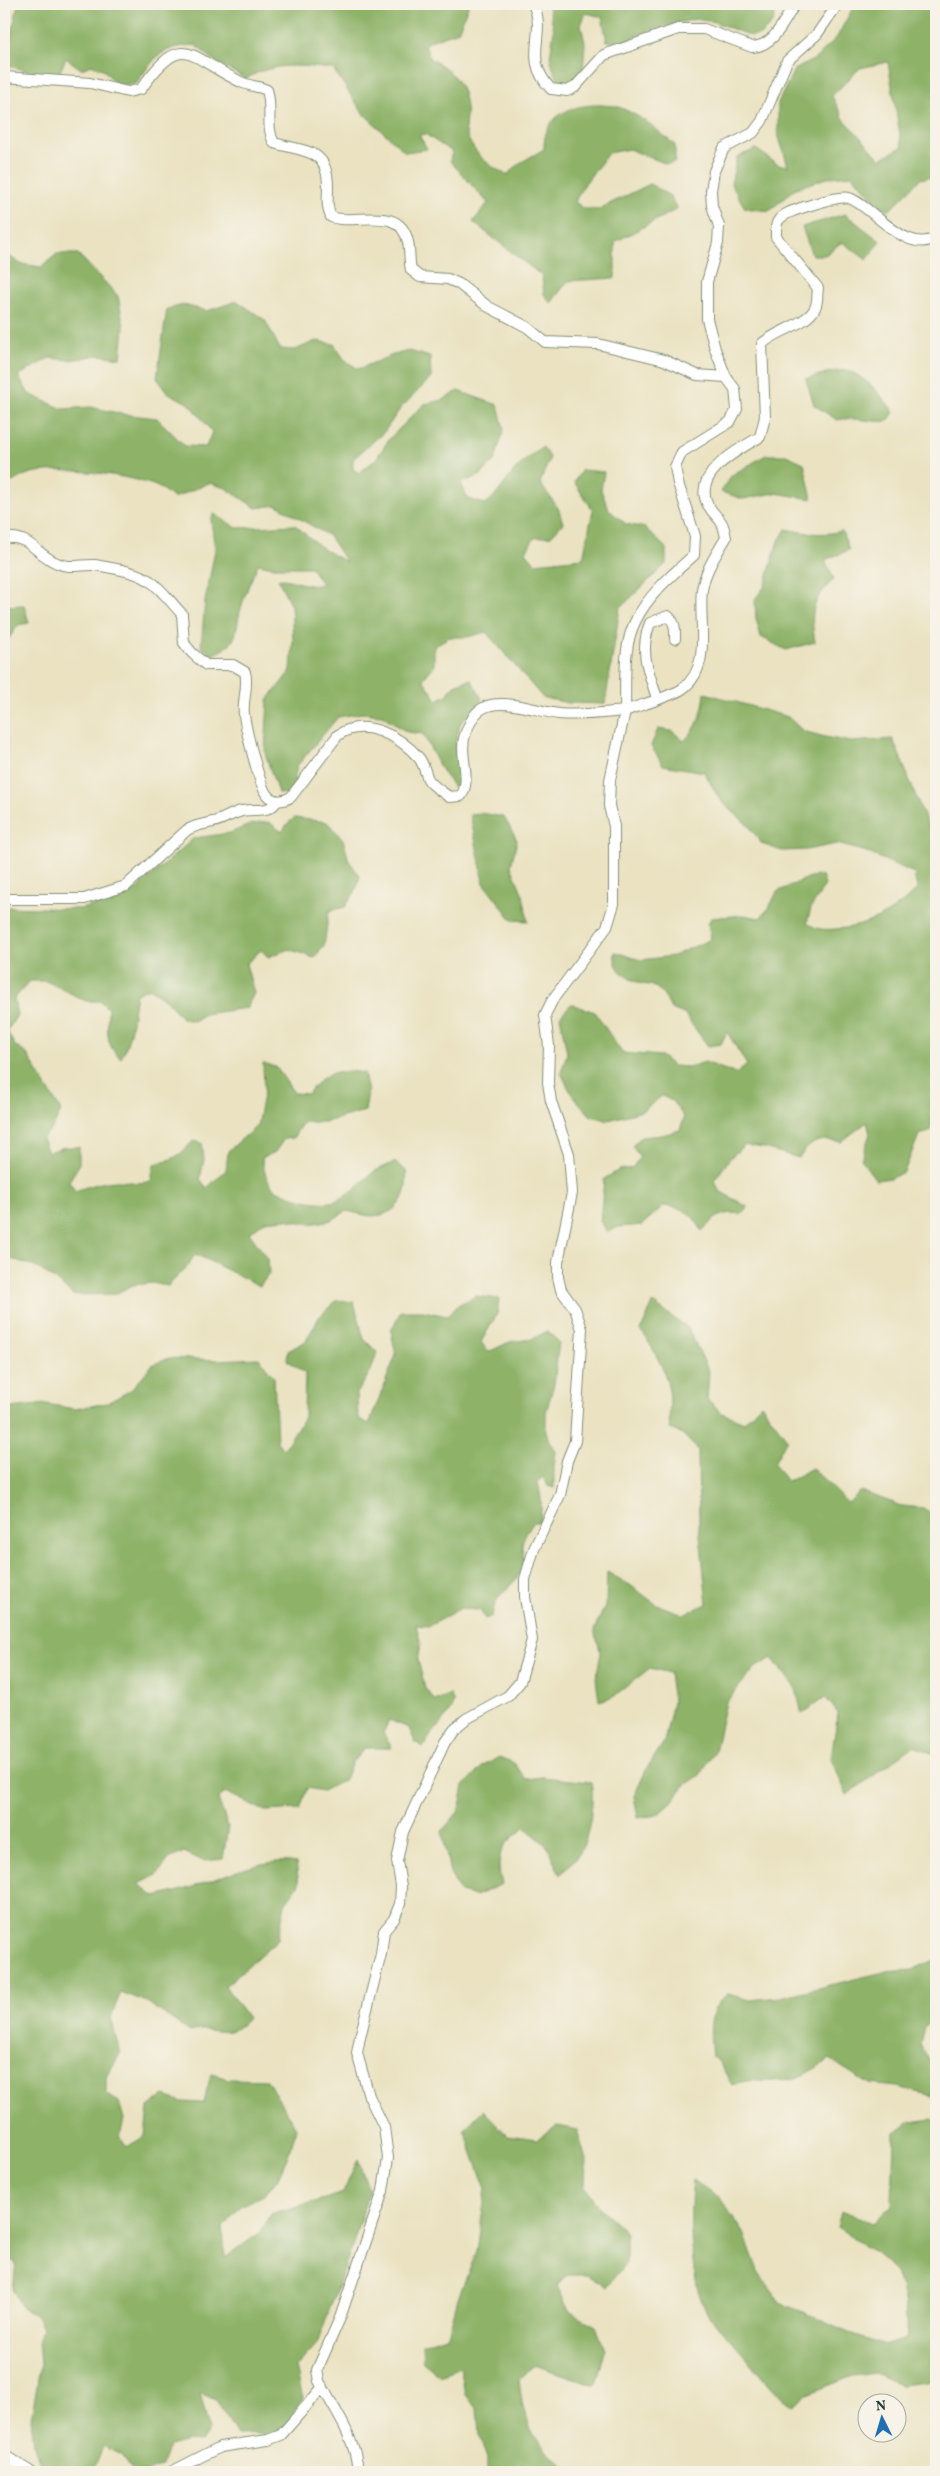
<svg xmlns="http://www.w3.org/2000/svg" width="940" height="2476" viewBox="0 0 940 2476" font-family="Vollkorn,serif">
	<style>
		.forest { fill: #8db268; stroke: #56784e; fill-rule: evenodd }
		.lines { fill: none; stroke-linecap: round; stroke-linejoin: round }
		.street-casing { stroke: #84907a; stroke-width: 12 }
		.street { stroke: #fff; stroke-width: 10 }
	</style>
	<rect width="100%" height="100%" fill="#f7f3e8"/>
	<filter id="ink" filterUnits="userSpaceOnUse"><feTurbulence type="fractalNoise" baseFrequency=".02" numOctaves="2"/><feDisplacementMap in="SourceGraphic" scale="10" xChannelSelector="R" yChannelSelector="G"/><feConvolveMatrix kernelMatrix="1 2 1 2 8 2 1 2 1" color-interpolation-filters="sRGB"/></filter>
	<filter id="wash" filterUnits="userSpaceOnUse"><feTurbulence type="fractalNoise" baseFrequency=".0096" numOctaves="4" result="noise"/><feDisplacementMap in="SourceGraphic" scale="20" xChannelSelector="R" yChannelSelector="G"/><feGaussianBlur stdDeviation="1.12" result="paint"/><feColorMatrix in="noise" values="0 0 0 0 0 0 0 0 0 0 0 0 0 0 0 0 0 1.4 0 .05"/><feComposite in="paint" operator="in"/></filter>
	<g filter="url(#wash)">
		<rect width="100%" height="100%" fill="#eae2c1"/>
		<!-- forest -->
		<g class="forest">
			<path d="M 18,4 L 469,4 L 458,31 C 447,36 435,37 425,45 L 430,59 C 451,68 465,86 466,109 C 467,116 464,125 466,132 C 471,152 490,167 507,175 L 520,163 L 544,149 C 543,115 572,104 602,105 C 609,106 616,105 621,108 C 642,116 658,131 675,145 L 675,162 L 667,164 L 629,149 L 608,153 C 596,171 583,182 575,202 L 585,209 L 599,209 L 650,184 L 670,196 L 677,209 L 615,242 L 615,278 L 568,281 L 551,303 L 544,294 L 542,276 L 473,222 L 488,203 L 450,161 L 452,152 L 425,134 L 419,135 L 427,149 L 405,152 L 363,113 L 333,69 C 302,66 274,61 246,79 L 216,62 L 195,45 C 160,47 155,57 136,84 L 117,85 L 103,69 L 92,65 L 81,69 L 66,58 L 59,74 L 34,73 L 10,66 L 8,51 Z"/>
			<path d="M 548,4 L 780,4 L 776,6 L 773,23 L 760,35 L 751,36 L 715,22 L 695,19 L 650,30 L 622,43 L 607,41 L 602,17 L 586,13 L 581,25 L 585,43 L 583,72 L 563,87 L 554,71 L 550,57 L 554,30 Z"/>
			<path d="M 855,4 L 936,4 L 936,176 L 920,179 L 889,211 L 874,199 L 852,175 L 830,177 L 796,188 L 769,211 L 745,208 L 731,184 L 737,157 L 756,149 L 777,164 L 788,166 L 778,134 L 778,103 L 794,70 L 815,59 L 837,37 ZM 888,62 L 902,147 L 880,159 L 843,118 L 832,96 L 860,68 Z"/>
			<path d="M 845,214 L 880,241 L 867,260 L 842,242 L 825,255 L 812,255 L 802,227 Z"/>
			<path d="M 4,253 L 21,264 L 41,267 L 57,254 L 78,254 L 118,296 L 124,327 L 121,358 L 99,355 L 70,360 L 49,358 L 18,376 L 29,394 L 63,409 L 91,407 L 122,414 L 157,418 L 185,446 L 206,447 L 212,432 L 191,405 L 167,392 L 157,378 L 167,309 L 184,305 L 207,311 L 237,301 L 265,320 L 280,349 L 295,350 L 316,341 L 334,344 L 344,359 L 358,369 L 393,355 L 409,351 L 430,357 L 431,378 L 400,409 L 384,432 L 353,459 L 353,469 L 359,473 L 375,460 L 390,438 L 424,404 L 443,400 L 458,391 L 498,405 L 504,429 L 495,460 L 481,475 L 461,483 L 468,499 L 485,504 C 501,492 500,488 512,474 C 520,463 532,455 543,447 L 550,458 L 540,483 L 558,508 L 563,523 L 551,536 L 534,538 L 526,552 L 535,563 L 583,558 L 593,510 L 574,482 L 582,470 L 604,472 L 601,490 L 609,510 L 626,524 L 645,528 L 666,548 L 666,564 L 620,608 L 605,704 L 569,703 L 543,698 L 486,632 L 468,637 L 449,637 L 434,646 L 434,666 L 423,679 L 437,700 L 447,695 L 454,685 L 471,679 L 482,699 L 460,724 L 455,745 L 462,780 L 454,787 L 443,773 L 423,734 L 407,732 L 382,715 L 362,713 L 338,717 L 297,766 L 293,786 L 286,794 L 278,793 L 265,753 L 268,700 L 291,670 L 293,638 L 291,606 L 278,579 C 294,578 306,589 322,584 L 311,567 L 273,567 L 258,564 C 252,578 245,593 241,608 C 234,633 241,643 212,655 L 201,647 L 205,601 L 215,550 L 211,520 L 214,514 L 237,528 L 295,525 L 323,549 L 346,562 L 329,536 L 277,505 L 256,508 L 226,488 L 209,483 L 174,498 C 169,495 164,490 158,487 C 132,475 56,465 28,474 C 19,477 14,483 4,484 Z"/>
			<path d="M 847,370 C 870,380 878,392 894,412 L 888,421 C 870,423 855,416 837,420 L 814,405 L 806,379 L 830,372 Z"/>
			<path d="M 766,455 L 786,455 L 804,463 L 812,499 L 775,493 L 743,499 L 721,492 L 732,475 Z"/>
			<path d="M 786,529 C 805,533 823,536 842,531 L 849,550 L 825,560 L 834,579 C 811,602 810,611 815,642 L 786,650 L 761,637 L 756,619 L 755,599 L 765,586 L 777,544 Z"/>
			<path d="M 24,605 L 29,623 L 18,625 L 4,646 L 4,606 Z"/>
			<path d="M 705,693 L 788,717 L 803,731 L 825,737 L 851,742 L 893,739 L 928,826 L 936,842 L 936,1099 L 930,1132 L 919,1135 L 904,1172 L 891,1178 L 876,1180 L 861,1160 L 870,1134 L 867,1122 L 841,1142 C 819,1138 812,1140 799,1158 L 764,1148 L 744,1145 L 731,1157 L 714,1181 L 721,1192 L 748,1207 L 742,1214 C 721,1211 716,1217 702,1231 C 692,1213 684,1207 663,1206 L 642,1225 L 619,1227 L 608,1232 L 600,1222 L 604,1179 L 619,1170 L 632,1168 L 640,1157 L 632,1146 L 641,1137 L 662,1135 L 680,1130 L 684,1117 L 672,1101 L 662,1096 L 642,1111 L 609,1120 L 591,1116 L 572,1095 L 561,1073 L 567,1053 L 560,1016 L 571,1004 L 595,1012 L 622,1053 L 661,1056 L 673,1066 L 689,1067 L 705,1062 L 736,1074 L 747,1065 L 727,1032 L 721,1044 L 708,1046 L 684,1014 L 671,1009 C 667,1001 663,992 655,987 C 650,984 644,985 639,983 C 624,977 613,968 615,952 L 641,960 L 673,956 L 711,939 L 708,924 L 711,918 L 743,915 L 760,918 L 769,908 L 777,892 L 810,877 L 822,875 L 825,885 L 811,908 L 807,923 C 817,930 824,930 836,929 C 869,927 894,912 917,889 L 914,873 L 864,851 L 837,844 L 806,850 L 782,851 L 762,844 L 749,826 L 720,800 L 704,772 L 663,765 L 651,746 L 658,729 L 672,731 L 684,741 C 698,728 703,713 705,693 Z"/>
			<path d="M 480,813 L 504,817 L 517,840 L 511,866 L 523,895 L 528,921 L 512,920 L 484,883 L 470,814 Z"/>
			<path d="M 295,818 L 327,822 L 343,839 L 349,861 L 360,876 L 355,892 L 345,907 L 329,911 L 324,946 L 314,958 L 289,949 L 268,957 L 261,950 L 246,964 L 254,993 L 247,1008 L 204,1014 L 194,1021 L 183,1019 L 166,1000 L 149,988 L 136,994 C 132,1017 132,1038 121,1058 C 104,1047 108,1027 108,1009 L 100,1001 L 86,1001 L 46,981 L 30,981 L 14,999 L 17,1015 L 7,1031 L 15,1046 L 27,1054 L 61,1111 L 53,1127 L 42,1139 L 48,1152 L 65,1147 L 79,1147 L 79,1165 L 69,1181 L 75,1191 C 89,1186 104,1181 119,1181 C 132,1181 137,1185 151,1181 L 154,1164 C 172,1161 181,1155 193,1141 L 202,1143 L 204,1160 L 200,1179 L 207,1188 L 226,1170 L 228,1151 L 257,1126 L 264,1090 L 263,1063 L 276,1067 L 294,1093 L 308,1094 C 324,1071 337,1069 364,1073 L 368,1092 L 365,1111 L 325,1122 L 303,1122 L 293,1138 L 284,1139 L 275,1152 L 262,1158 C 263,1167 266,1182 275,1189 C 288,1197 323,1207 338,1200 C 350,1194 361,1183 371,1174 C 377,1169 387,1166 395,1162 L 406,1171 C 409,1194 399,1215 373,1216 C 364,1216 354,1212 346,1211 L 332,1220 L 310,1224 L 285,1219 L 265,1221 L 249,1233 L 268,1259 L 269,1274 L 260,1286 L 195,1254 L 188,1266 L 168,1286 L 152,1283 L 133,1285 L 115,1294 L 73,1295 C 48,1274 37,1263 4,1258 L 4,907 L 80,909 L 128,896 L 194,838 L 230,833 L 252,824 L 269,822 L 282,832 L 288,823 Z"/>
			<path d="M 476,1296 L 499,1299 L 497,1314 L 481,1342 L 488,1352 L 510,1342 L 532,1339 L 548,1331 L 559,1342 L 554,1384 L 546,1412 L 546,1432 L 556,1452 L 554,1466 L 554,1488 L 548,1486 L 543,1477 L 538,1481 L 541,1499 L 541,1522 L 533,1522 C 529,1529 522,1537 522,1546 C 522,1552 525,1560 523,1565 C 515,1592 497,1585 492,1616 L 485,1619 L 480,1610 L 459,1609 L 429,1626 L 416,1625 L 421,1644 L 418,1660 L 425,1688 L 435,1701 L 450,1694 L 454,1703 C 446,1721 433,1730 423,1747 L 415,1742 L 409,1728 L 389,1720 L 383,1733 L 392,1748 L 365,1748 L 352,1762 L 345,1779 L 323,1791 L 307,1788 L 300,1809 L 265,1811 L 225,1792 L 218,1799 L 228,1827 L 223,1859 L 203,1861 L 184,1852 L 169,1859 L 157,1875 L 139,1884 L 155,1897 C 172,1893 188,1889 204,1883 C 230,1874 268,1857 296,1863 L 299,1884 L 285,1904 L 278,1939 L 225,1986 L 248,2018 C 228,2043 214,2024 190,2032 L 147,2002 L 121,1992 L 111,2017 L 120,2054 L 106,2077 L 106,2094 L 119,2102 L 124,2119 L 120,2136 L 127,2147 L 145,2136 L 148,2108 L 164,2096 L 182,2102 L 204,2103 L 211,2074 L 229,2079 L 267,2080 L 296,2128 L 291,2149 L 277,2180 L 263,2195 L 241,2206 L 223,2227 L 225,2258 L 261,2232 L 271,2214 C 295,2206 319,2202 343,2193 L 358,2159 L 369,2191 L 353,2244 L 317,2344 L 296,2367 L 303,2399 L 283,2429 L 264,2434 L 237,2435 L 216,2400 L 200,2393 L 209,2430 L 201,2442 L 186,2441 L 169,2446 L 162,2466 L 146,2472 L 134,2472 L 122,2455 L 103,2446 L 98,2460 L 89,2472 L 50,2472 L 41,2467 L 34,2446 L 31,2418 L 37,2386 L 40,2364 L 38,2342 L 42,2329 L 36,2315 L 23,2309 L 13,2290 L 16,2263 L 4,2256 L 4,1405 L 10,1408 L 46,1404 L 75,1409 L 107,1403 L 131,1390 L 152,1365 L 169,1358 L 218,1360 L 259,1358 L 274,1377 L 277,1442 L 284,1449 L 304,1417 L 305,1373 L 287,1360 L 288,1351 L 306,1341 L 319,1317 L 337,1300 L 354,1302 L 364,1339 L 377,1352 L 371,1371 L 357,1393 L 358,1418 L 369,1424 L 396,1355 L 391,1331 L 401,1311 L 423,1311 L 447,1316 L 458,1305 Z"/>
			<path d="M 653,1303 L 688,1328 L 709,1372 L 707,1399 L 722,1413 L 744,1422 L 761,1404 L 787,1439 L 774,1463 L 787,1482 L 812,1468 L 848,1503 L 860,1491 L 902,1506 L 923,1508 L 936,1516 L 936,1755 L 914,1746 L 847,1795 L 831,1758 L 838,1713 L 825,1697 L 802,1714 L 796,1689 L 772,1658 L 755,1668 L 726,1702 L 715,1751 L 700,1775 L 684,1786 L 671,1803 L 657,1815 L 638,1818 L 634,1796 L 647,1768 L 664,1742 L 673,1702 L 669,1673 L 650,1668 L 613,1697 L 599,1701 L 596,1678 L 601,1653 L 594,1630 L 606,1604 L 607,1572 L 630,1585 L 657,1605 L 684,1614 L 707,1604 L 699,1525 L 698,1450 L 681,1433 L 670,1429 C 668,1416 671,1401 669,1390 C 665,1368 653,1349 641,1330 Z"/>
			<path d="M 499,1757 L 514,1763 L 526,1779 L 542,1777 L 591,1782 C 595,1799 589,1840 579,1854 C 573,1862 566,1868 560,1875 L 547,1846 L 525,1827 C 502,1845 494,1854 502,1884 L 475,1896 L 460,1892 L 450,1873 L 442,1831 L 459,1811 L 464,1786 L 482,1767 Z"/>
			<path d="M 936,1959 L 936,2020 L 924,2026 L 920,2044 C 929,2063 940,2075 932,2096 L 898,2087 L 869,2084 L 829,2059 C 808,2074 798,2080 771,2081 C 755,2082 749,2078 732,2085 L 719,2062 L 712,2057 C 710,2033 706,2009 728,1994 L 750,2000 L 780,1997 L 884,1972 L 912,1970 Z"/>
			<path d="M 483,2110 L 507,2135 L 537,2139 L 557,2126 L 577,2130 L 586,2160 L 585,2187 L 601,2209 L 626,2232 L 626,2263 L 606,2287 L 587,2275 L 567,2275 L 557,2286 L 569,2311 L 596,2326 L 605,2350 L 596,2385 L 534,2365 L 519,2380 C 524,2428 534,2444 574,2472 L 487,2472 L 487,2459 L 479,2435 L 477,2407 L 465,2394 L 460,2367 L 439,2375 L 423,2362 L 422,2344 L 448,2335 L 458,2298 L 477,2251 L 486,2189 L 464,2129 Z"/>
			<path d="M 933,2119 L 936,2123 L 936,2385 L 933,2381 L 901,2385 L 875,2373 L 853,2376 L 807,2394 L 792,2405 C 769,2388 761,2373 742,2352 C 730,2338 719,2330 707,2312 C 689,2283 689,2213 693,2180 L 720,2198 L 744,2233 L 759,2274 L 780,2302 L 850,2333 L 886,2345 L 906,2339 C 907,2313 905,2276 883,2259 C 869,2247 852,2238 837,2228 L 841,2211 L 873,2223 L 892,2205 L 894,2134 L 910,2122 Z"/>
		</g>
	</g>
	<g filter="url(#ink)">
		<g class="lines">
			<defs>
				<g id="street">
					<path d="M 533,4 C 548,34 521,58 551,89 L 567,91 L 575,87 L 604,55 L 678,29 L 704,29 L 752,47 C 775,46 784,20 795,4"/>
					<path d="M 4,77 L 90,83 L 128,92 L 141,89 C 184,28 189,58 241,82 C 249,86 258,86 267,90 C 273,108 265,126 274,143 C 305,152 328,148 328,187 C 328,198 326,206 331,217 C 355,226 400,203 408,242 C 410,251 409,261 411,270 L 420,277 L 448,279 L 459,284 L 487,306 L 527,327 L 545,342 L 598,344 L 664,360 L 697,375 L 726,377"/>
					<path d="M 4,538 C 31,535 35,554 57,563 C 70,569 82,564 95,565 C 112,568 136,571 150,581 C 162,589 172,604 182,614 L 184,643 L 192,653 L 206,665 L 233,665 L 245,672 C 249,687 242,699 244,714 C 245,727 260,787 267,795 C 274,803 284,801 291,797 L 338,735 C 364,717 400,736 419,758 C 424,764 425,773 428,779 C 432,786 443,792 449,797 L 461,796 C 473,778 457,753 466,732 C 471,720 476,708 491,705 C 512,701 538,711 559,714 C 581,716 603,713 625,711 C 626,682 622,646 636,620 C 649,594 673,574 694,555 L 695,536 L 678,483 L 675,467 L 682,452 L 730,422 L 737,409 L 735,389 L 726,377 L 715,349 L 707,319 L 707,282 L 718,243 L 719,226 L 712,206 L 711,191 L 714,171 L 724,148 L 753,133 L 762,121 L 787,61 L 817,34 L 838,4"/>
					<path d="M 657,698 C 648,670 639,652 650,623 L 668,616 C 676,623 675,629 675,639"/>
					<path d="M 4,899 L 84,899 L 126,886 L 187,830 C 196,825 203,824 213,822 C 223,820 232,813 242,811 C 256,808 268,814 277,801"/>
					<path d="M 4,2455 L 31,2472"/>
					<path d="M 171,2472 L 220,2447 L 268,2440 L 281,2435 L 323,2387"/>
					<path d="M 358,2472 C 356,2438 335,2411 319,2381 L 317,2370 L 340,2318 L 383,2191 L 388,2158 L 384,2127 L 369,2096 L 357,2053 L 360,2037 L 381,1954 L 384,1931 L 394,1919 L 400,1904 L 401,1886 L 397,1861 L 403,1832 L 445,1742 L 454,1729 L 466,1719 L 508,1696 L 520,1682 L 532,1640 L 525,1597 L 525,1579 L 534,1549 L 560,1495 L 567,1461 L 575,1441 L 582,1329 L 575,1309 L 561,1290 L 558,1277 L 558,1262 L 572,1193 L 569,1154 L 551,1101 L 548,1083 L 549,1046 L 545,1015 L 553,999 L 607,927 L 614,904 L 614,826 L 609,806 L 610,780 L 625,711 C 638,706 672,696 682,689 C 713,667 698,622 702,590 C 705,570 716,555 726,538 C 722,515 718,522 708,505 C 691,474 739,449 760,437 L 765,417 L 762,344 C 775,331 808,324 815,308 C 818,303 817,293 818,288 L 776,237 C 776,228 775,221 783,216 C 791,210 839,195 849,198 C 870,204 907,257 936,237"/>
				</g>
			</defs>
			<!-- street casing -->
			<use href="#street" class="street-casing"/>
			<!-- street -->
			<use href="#street" class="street"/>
		</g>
	</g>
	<!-- margin -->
	<rect width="940" height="2476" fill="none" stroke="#f7f3e8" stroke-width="20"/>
	<!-- north arrow -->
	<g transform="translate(882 2418) rotate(355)"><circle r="24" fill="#f7f3e8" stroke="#a1aaa0"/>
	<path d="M0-4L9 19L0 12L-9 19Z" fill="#1f6fb2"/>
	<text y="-8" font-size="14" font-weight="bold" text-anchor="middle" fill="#1f3d34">N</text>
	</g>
</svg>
